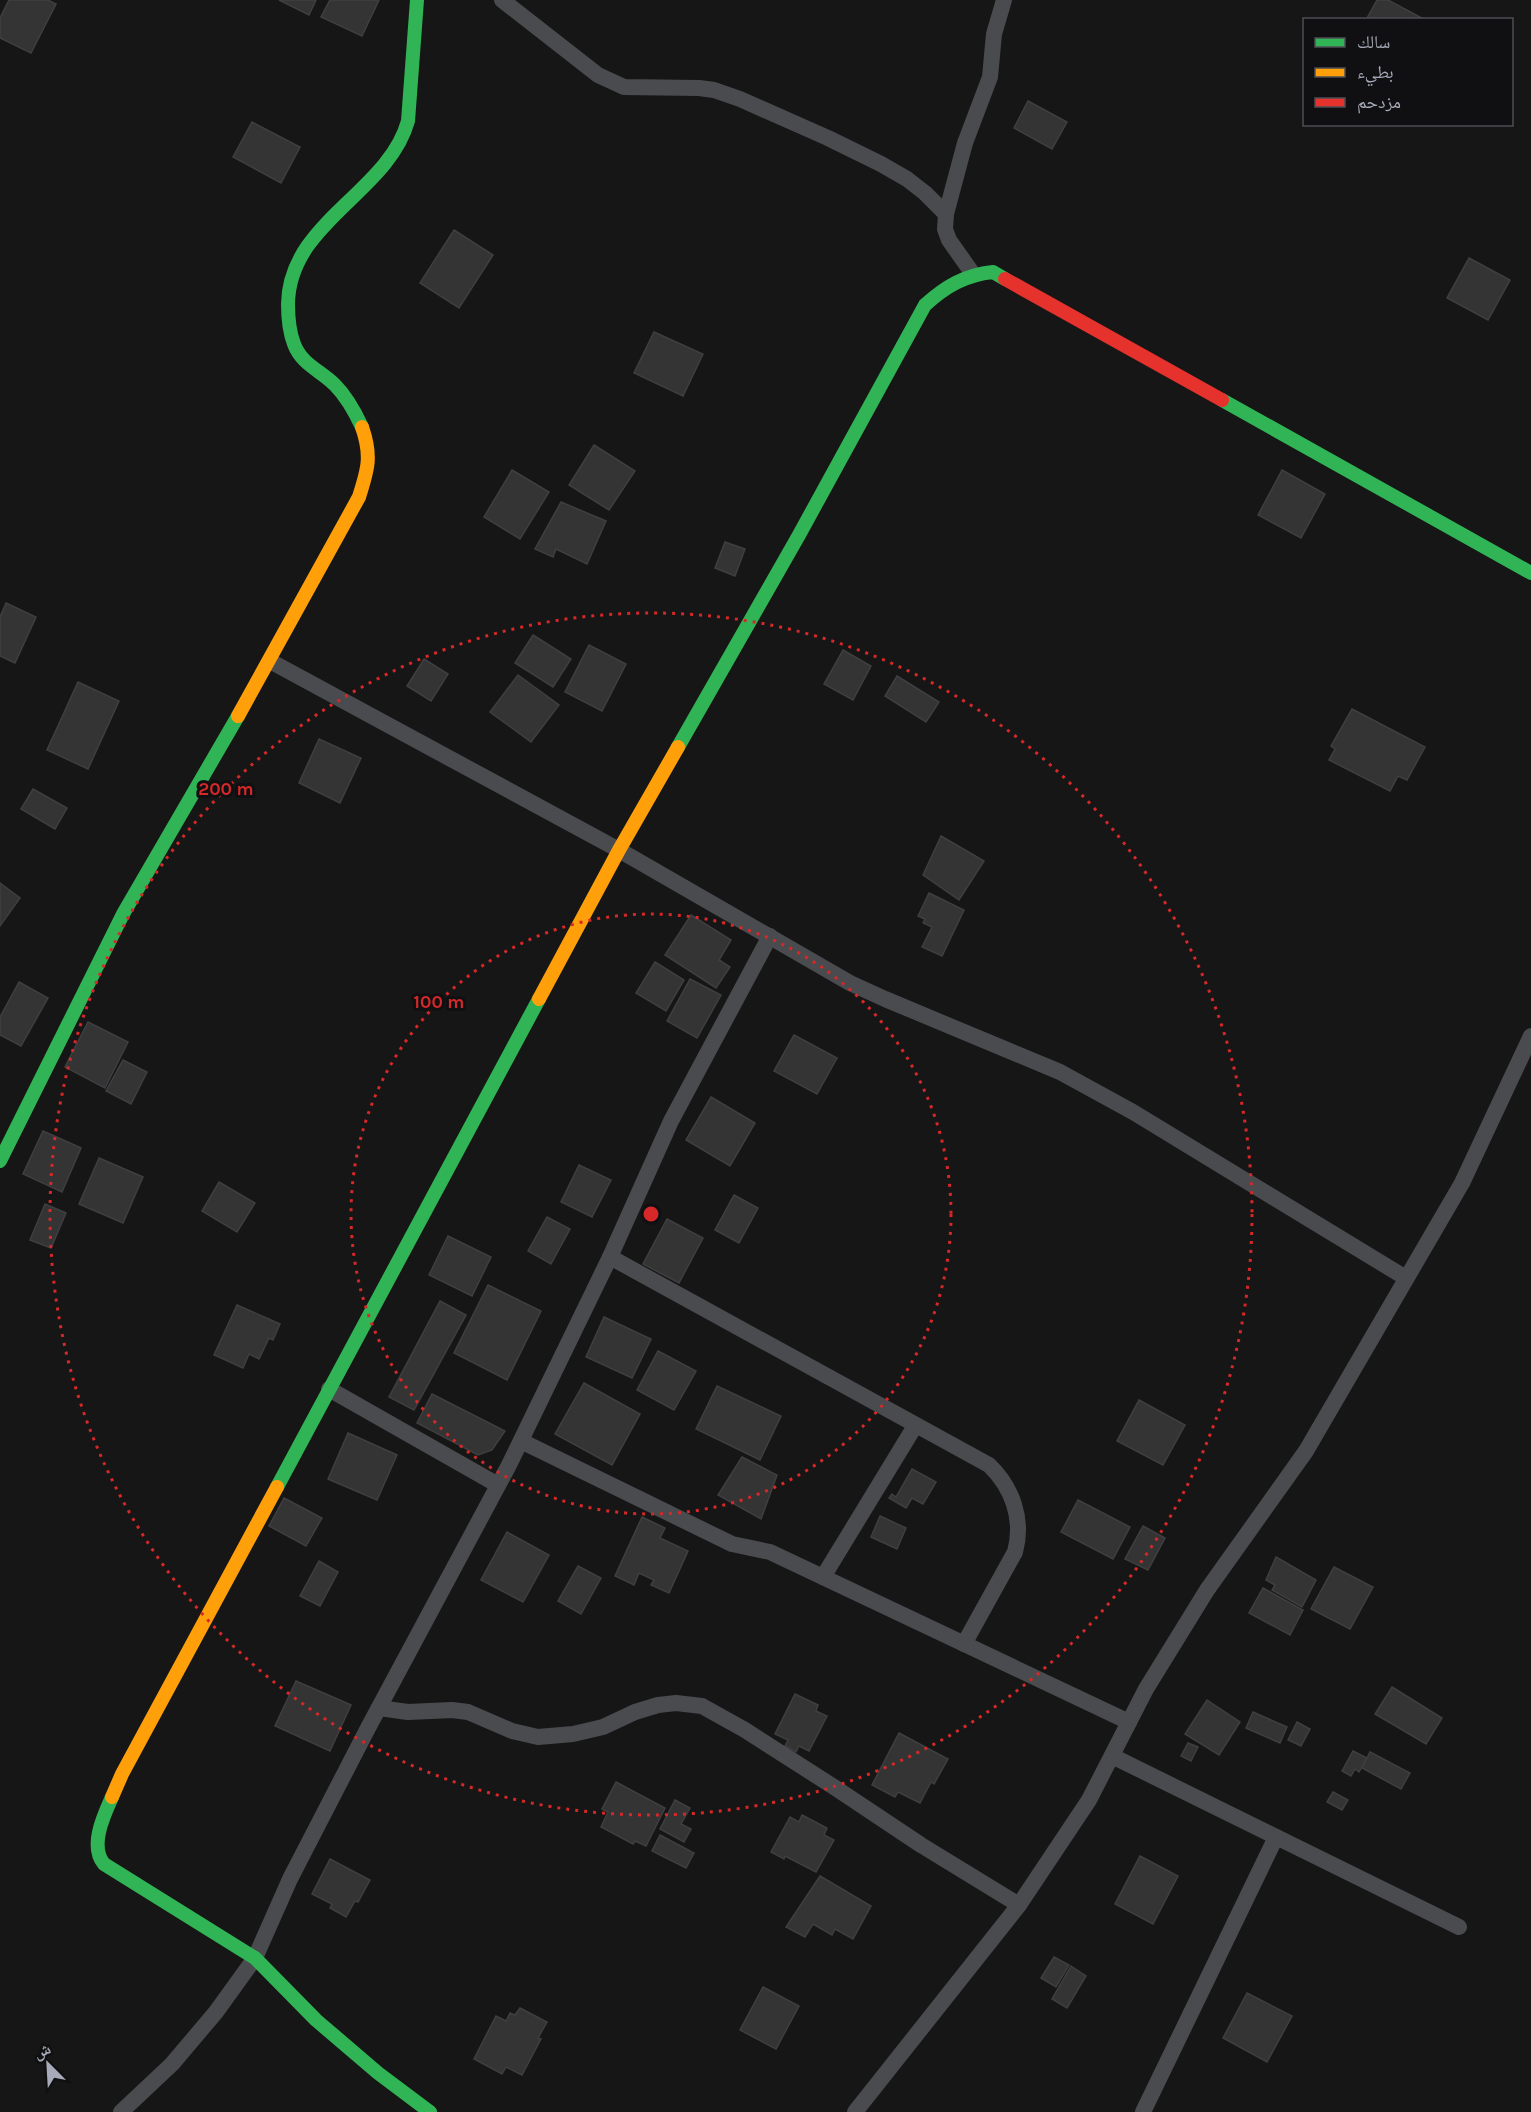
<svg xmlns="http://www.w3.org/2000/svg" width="1531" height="2112" viewBox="0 0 1531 2112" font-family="Karla,'Noto Naskh Arabic',sans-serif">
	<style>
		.building { fill: #343435; stroke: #3f3f42; stroke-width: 1.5 }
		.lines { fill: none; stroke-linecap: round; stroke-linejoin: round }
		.street { stroke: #4a4b4f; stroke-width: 16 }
		.fast { stroke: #30b455; stroke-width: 14 }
		.slow { stroke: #ff9f0a; stroke-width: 14 }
		.jam { stroke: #e5322d; stroke-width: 14 }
		.ring { fill: none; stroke: #d62828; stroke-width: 3; stroke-dasharray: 3 6 }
		.centre { fill: #d62828; stroke: #101012; stroke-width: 3 }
		.ring-label { font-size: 18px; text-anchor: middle; font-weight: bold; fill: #d62828; stroke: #101012; stroke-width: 6; stroke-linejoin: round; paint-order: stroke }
	</style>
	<rect width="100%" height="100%" fill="#161616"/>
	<!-- building -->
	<g class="building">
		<path d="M 9,0 L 48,0 L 56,4 L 31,53 L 0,38 L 0,18 Z"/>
		<path d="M 279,0 L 316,0 L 309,15 Z"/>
		<path d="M 330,0 L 379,0 L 362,36 L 321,17 Z"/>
		<path d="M 1377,0 L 1388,0 L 1422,18 L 1366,20 Z"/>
		<path d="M 1028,101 L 1067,122 L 1052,149 L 1014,128 Z"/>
		<path d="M 252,122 L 300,147 L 281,183 L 233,157 Z"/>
		<path d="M 454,230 L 493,255 L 459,308 L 420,283 Z"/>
		<path d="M 1469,258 L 1510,280 L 1488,320 L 1447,298 Z"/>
		<path d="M 654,332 L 703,354 L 683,396 L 634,373 Z"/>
		<path d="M 594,445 L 635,471 L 609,510 L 569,485 Z"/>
		<path d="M 512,470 L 549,492 L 520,539 L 484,517 Z"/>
		<path d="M 1282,470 L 1325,494 L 1301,538 L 1258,515 Z"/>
		<path d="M 561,502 L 606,521 L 587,564 L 556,549 L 553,557 L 535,549 Z"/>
		<path d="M 725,542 L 745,549 L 735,576 L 715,568 Z"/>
		<path d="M 6,603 L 36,617 L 15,663 L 0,656 L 0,617 Z"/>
		<path d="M 533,635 L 571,659 L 553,687 L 515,663 Z"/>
		<path d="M 589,645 L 626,664 L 602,711 L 565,692 Z"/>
		<path d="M 843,650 L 871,666 L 853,700 L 824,684 Z"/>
		<path d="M 424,659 L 448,674 L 431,701 L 407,686 Z"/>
		<path d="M 518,675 L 559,705 L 531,742 L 490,712 Z"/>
		<path d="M 897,676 L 939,702 L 926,722 L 885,696 Z"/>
		<path d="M 78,682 L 119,701 L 88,769 L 47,750 Z"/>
		<path d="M 1352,709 L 1425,747 L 1407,780 L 1398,776 L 1390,791 L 1329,760 L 1335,749 L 1331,746 Z"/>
		<path d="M 319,739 L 361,758 L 340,803 L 299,783 Z"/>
		<path d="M 33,789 L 67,808 L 55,829 L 21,809 Z"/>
		<path d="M 941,836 L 984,861 L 959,900 L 923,875 Z"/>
		<path d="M 0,883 L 20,898 L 0,926 Z"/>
		<path d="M 929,893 L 964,910 L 942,956 L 922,947 L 932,927 L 923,923 L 925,919 L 918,916 Z"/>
		<path d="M 691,915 L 731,940 L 719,960 L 730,967 L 716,988 L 665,955 Z"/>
		<path d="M 655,962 L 684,980 L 666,1011 L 636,993 Z"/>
		<path d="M 690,979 L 721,995 L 697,1038 L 667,1021 Z"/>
		<path d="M 19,982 L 48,998 L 21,1046 L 0,1035 L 0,1017 Z"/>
		<path d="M 88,1022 L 128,1042 L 105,1088 L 65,1067 Z"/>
		<path d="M 794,1035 L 837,1058 L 817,1094 L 774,1071 Z"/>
		<path d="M 123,1060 L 147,1072 L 131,1104 L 106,1091 Z"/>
		<path d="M 711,1097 L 755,1123 L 730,1166 L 686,1140 Z"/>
		<path d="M 43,1131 L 81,1148 L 62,1192 L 23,1174 Z"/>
		<path d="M 99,1158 L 143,1177 L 123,1223 L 79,1204 Z"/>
		<path d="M 579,1165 L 611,1180 L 592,1217 L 561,1202 Z"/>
		<path d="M 219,1182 L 255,1203 L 237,1232 L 202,1211 Z"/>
		<path d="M 734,1195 L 758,1208 L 739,1243 L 715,1230 Z"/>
		<path d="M 45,1204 L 66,1213 L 51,1248 L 30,1240 Z"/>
		<path d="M 547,1217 L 570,1229 L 551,1264 L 528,1251 Z"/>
		<path d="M 667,1219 L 703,1238 L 679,1283 L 643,1264 Z"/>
		<path d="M 448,1236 L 491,1257 L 472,1296 L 429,1275 Z"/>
		<path d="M 488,1285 L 541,1311 L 507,1380 L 454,1353 Z"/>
		<path d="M 440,1301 L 466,1315 L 414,1410 L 389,1397 Z"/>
		<path d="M 237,1305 L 280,1324 L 273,1340 L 269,1338 L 259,1359 L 249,1354 L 243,1368 L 214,1355 Z"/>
		<path d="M 604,1317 L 651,1339 L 632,1378 L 586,1357 Z"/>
		<path d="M 658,1351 L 696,1371 L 674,1410 L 637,1390 Z"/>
		<path d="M 584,1383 L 640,1414 L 612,1465 L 555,1434 Z"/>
		<path d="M 717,1386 L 781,1416 L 760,1460 L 696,1429 Z"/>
		<path d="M 432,1394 L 505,1431 L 492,1450 L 478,1455 L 417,1423 Z"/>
		<path d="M 1139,1400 L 1185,1425 L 1163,1465 L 1117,1441 Z"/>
		<path d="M 348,1433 L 397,1455 L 377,1500 L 328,1479 Z"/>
		<path d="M 742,1457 L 777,1475 L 761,1519 L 718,1495 Z"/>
		<path d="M 912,1469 L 936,1482 L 923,1504 L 912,1498 L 906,1508 L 889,1498 L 892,1494 L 896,1497 Z"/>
		<path d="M 284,1498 L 322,1518 L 306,1546 L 269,1526 Z"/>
		<path d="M 1078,1500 L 1130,1527 L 1113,1559 L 1061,1532 Z"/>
		<path d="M 880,1516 L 906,1528 L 897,1549 L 871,1537 Z"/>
		<path d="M 642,1517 L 665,1528 L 660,1538 L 688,1551 L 669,1593 L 651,1585 L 654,1580 L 639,1573 L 634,1585 L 615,1576 Z"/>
		<path d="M 1143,1526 L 1165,1538 L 1148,1570 L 1125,1559 Z"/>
		<path d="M 507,1532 L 549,1555 L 523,1602 L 481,1580 Z"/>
		<path d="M 1276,1557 L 1316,1580 L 1302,1607 L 1272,1590 L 1275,1585 L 1266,1580 Z"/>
		<path d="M 319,1561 L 338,1572 L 320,1606 L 300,1596 Z"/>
		<path d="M 578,1566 L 601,1578 L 581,1614 L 558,1601 Z"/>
		<path d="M 1334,1567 L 1373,1587 L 1350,1629 L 1311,1609 Z"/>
		<path d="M 1263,1588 L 1303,1610 L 1290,1635 L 1249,1613 Z"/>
		<path d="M 296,1681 L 351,1705 L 330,1751 L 275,1726 Z"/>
		<path d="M 1392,1687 L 1442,1718 L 1426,1744 L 1375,1714 Z"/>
		<path d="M 795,1694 L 818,1705 L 816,1711 L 827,1716 L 809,1751 L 799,1746 L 796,1752 L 785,1746 L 788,1740 L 775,1734 Z"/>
		<path d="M 1207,1700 L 1240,1722 L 1219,1755 L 1185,1734 Z"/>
		<path d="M 1253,1712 L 1287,1727 L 1280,1743 L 1246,1728 Z"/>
		<path d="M 1297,1722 L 1310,1729 L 1301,1746 L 1288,1740 Z"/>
		<path d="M 899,1733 L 948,1759 L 934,1784 L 931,1782 L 920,1803 L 898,1792 L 895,1797 L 872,1785 Z"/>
		<path d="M 1188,1743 L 1198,1747 L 1191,1761 L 1181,1756 Z"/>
		<path d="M 1353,1751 L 1367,1758 L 1359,1772 L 1355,1769 L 1351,1776 L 1342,1771 Z"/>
		<path d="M 1370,1752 L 1410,1773 L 1401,1789 L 1362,1768 Z"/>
		<path d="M 616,1782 L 665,1808 L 646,1846 L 635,1841 L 633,1844 L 601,1827 L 608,1812 L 602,1809 Z"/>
		<path d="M 1333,1792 L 1348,1800 L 1342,1810 L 1327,1802 Z"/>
		<path d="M 675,1800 L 690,1808 L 681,1824 L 691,1829 L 684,1842 L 660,1829 Z"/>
		<path d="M 802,1815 L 827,1828 L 824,1835 L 834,1840 L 816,1872 L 785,1856 L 784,1859 L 771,1852 L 790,1817 L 799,1822 Z"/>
		<path d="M 660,1835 L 694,1853 L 686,1868 L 652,1851 Z"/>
		<path d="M 1140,1856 L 1178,1876 L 1153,1924 L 1115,1904 Z"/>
		<path d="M 330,1859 L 370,1880 L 358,1902 L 355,1901 L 346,1917 L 330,1908 L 332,1904 L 312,1894 Z"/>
		<path d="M 820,1876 L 871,1906 L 853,1939 L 835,1929 L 832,1935 L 813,1924 L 805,1937 L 786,1927 Z"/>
		<path d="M 1054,1957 L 1069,1965 L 1056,1987 L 1041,1978 Z"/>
		<path d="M 1071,1966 L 1086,1976 L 1067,2008 L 1052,1999 Z"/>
		<path d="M 763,1987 L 799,2006 L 776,2049 L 740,2030 Z"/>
		<path d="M 1247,1993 L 1292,2016 L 1267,2062 L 1223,2038 Z"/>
		<path d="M 520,2008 L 547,2022 L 538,2038 L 541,2039 L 522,2075 L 506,2067 L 502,2074 L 474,2059 L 496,2016 L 506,2021 L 510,2013 L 515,2015 Z"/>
	</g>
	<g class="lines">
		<!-- street -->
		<g class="street">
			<path d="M 502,0 L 598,75 L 624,87 L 699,88 L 714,90 L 740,99 L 828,138 L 881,164 L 907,179 L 925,193 L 946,214"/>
			<path d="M 973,274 L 949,240 L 945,229 L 946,214 L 965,143 L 990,77 L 994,34 L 1004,0"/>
			<path d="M 270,661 L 619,850 L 850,983 L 885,999 L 1060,1072 L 1133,1112 L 1406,1278"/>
			<path d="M 610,1257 L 989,1465 C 1012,1487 1024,1519 1015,1552 L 964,1644"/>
			<path d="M 329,1389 L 498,1485"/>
			<path d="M 521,1441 L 732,1544 L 770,1552 L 1129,1722"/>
			<path d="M 823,1577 L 915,1426"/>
			<path d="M 379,1708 L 408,1712 L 452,1710 L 468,1712 L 512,1731 L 538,1737 L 573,1734 L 603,1727 L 635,1712 L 658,1705 L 676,1703 L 702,1706 L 745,1730 L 834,1787 L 921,1845 L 1019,1905"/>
			<path d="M 1112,1756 L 1459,1927"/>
			<path d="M 121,2112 L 172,2064 L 216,2012 L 255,1958 L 290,1879 L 368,1728 L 509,1465 L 610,1257 L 671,1121 L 770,936"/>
			<path d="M 855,2112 L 1019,1905 L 1089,1800 L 1146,1689 L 1207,1590 L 1306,1451 L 1462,1183 L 1531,1036"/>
			<path d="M 1143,2112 L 1276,1837"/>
		</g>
		<!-- fast -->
		<g class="fast">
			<path d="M 1222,400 L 1531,573"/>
			<path d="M 362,427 C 355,412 347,397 335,385 C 320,370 302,365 294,344 C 289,331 288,318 288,304 C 289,222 388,193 408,121 L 417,0"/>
			<path d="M 678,747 L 799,535 L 925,305 C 946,286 965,275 993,272 L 1005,279"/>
			<path d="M 0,1161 L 123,914 L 238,716"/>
			<path d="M 277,1487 L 539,999"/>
			<path d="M 112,1797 C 104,1815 89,1846 104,1864 L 255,1958 L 316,2020 L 378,2073 L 430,2112"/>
		</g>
		<!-- slow -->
		<g class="slow">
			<path d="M 238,716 L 359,497 C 368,469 372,456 362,427"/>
			<path d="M 539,999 L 619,850 L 678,747"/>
			<path d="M 112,1797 L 122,1774 L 277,1487"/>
		</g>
		<!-- jam -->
		<path class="jam" d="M 1005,279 L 1222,400"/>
	</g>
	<!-- distance rings -->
	<g class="ring">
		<circle cx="651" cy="1214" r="300"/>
		<circle cx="651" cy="1214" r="601"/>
	</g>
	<circle cx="651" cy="1214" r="9" class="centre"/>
	<g class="ring-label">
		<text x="226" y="795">200 m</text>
		<text x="439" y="1008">100 m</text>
	</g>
	<!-- legend -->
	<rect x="1303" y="18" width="210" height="108" fill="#101012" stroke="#4c4e54" stroke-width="1.5"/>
	<rect x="1315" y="38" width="30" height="9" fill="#30b455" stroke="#4c4e54" stroke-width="1.5"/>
	<text x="1357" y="48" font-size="18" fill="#a7aab8">سالك</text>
	<rect x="1315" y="68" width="30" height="9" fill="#ff9f0a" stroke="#4c4e54" stroke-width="1.5"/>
	<text x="1357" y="78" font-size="18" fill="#a7aab8">بطيء</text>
	<rect x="1315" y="98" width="30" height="9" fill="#e5322d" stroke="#4c4e54" stroke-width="1.5"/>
	<text x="1357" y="108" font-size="18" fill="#a7aab8">مزدحم</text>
	<!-- north arrow -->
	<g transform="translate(48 2064) rotate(336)" stroke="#101012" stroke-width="4.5" paint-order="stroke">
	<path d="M0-4.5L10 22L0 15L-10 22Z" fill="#a7aab8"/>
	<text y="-9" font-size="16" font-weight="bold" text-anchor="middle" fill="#a7aab8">ش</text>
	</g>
</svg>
